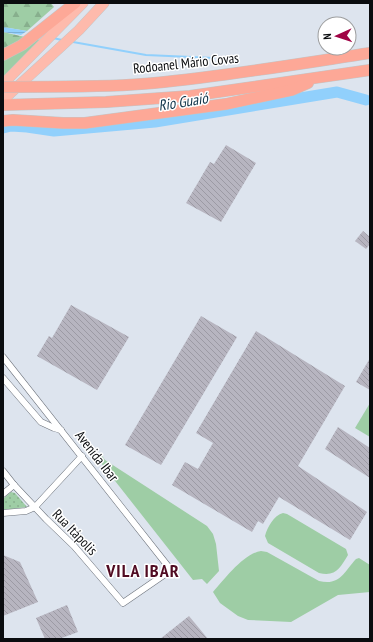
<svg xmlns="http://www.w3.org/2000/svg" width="373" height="642" viewBox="0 0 373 642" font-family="'PT Sans Narrow',sans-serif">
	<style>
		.green { fill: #9ecda5 }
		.forest { fill: url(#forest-firs) }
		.park { fill: url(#park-dots) }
		.water { fill: url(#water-rules) }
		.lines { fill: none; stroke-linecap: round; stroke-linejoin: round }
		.stream { stroke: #91d0fc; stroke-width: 2 }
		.river { stroke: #91d0fc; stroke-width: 11 }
		.building { fill: url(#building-back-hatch) }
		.minor-casing { stroke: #6c727b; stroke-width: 7 }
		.trunk-casing { stroke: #c4c5c5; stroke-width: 11 }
		.motorway-casing { stroke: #c4c5c5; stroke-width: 12 }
		.minor { stroke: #fff; stroke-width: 6 }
		.trunk { stroke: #febaac; stroke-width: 10 }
		.motorway { stroke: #fda897; stroke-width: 11 }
		.motorway-bridge-casing { stroke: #c4c5c5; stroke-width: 12; stroke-linecap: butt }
		.motorway-bridge { stroke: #fda897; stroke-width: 11 }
		.labels { text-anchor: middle; stroke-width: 3; stroke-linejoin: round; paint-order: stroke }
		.street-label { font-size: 14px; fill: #0a0c0f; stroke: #fff }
		.water-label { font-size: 15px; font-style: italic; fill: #0e3248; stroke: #fff }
		.district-label { font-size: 18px; font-weight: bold; letter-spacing: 1px; fill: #500b22; stroke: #fff }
	</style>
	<defs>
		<pattern id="forest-firs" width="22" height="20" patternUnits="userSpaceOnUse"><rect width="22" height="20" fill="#9ecda5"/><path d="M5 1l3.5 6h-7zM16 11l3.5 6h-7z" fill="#87af8d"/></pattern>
		<pattern id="park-dots" width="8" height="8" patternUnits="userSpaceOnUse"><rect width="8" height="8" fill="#9ecda5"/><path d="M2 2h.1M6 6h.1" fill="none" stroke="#87af8d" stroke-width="1.8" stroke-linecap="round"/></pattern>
		<pattern id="water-rules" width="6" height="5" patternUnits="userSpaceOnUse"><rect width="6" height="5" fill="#91d0fc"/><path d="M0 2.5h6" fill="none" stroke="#7cb1d7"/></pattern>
		<pattern id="building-back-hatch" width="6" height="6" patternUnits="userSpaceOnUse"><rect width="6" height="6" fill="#b7b5c0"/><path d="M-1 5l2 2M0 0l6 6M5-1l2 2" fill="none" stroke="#9c9aa4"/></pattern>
	</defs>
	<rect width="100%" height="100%" fill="#dde4ee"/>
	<!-- green -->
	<g class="green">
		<path d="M 25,37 L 41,40 L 3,77 L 3,50 Z"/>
		<path d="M 370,403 L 370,437 L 355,428 Z"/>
		<path d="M 100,453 L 105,460 L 207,526 L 213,534 L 216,544 L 219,571 L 207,584 L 202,579 L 193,580 L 97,458 Z"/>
		<path d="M 283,513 L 287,514 L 346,549 L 348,555 C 340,568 336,577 319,573 L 268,543 L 265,536 C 267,528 274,515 283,513 Z"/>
		<path d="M 261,551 L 267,552 L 319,581 C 340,586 344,572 356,559 L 359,558 L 370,565 L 370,592 L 338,595 L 291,622 L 248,620 L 238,616 L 220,603 L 213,592 C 225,579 243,554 261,551 Z"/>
	</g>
	<!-- forest -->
	<g class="forest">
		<path d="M 3,3 L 51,3 L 54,7 L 27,31 L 3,27 Z"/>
		<path d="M 3,32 L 25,37 L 3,50 Z"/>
	</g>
	<!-- park -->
	<path class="park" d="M 11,492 L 15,493 L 27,507 L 3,510 L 3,499 Z"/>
	<!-- water -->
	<path class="water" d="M 3,27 L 27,31 L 21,35 L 3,32 Z"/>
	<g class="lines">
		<!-- stream -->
		<g class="stream">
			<path d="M 53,38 L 62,40"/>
			<path d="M 73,42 L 146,55 L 214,58"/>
		</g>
		<!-- river -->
		<path class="river" d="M 3,128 L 11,126 L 27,127 L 54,131 L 155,122 L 337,92 L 366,100"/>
	</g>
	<!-- building -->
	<g class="building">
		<path d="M 226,145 L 256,163 L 221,222 L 186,203 L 210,162 L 214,164 Z"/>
		<path d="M 363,231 L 370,237 L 370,244 L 366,249 L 355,241 Z"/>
		<path d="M 71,305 L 129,337 L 97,390 L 37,356 L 49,336 L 52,338 Z"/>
		<path d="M 201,316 L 237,337 L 161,465 L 125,445 Z"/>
		<path d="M 256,331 L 345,386 L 298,466 L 367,512 L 350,540 L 279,497 L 263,524 L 258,521 L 252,532 L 172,485 L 185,462 L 198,469 L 213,443 L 196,433 Z"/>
		<path d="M 370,358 L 370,390 L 356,382 Z"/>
		<path d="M 338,427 L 370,448 L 370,478 L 325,449 Z"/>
		<path d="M 3,555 L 20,562 L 38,602 L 3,616 Z"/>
		<path d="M 67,605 L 78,632 L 59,639 L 45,639 L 36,618 Z"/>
		<path d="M 189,616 L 208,639 L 160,639 Z"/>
	</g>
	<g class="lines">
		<defs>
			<g id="minor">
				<path d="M 3,357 L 171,570 L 123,603 L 74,546 L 46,519 L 14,485 L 3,471"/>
				<path d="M 3,378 L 41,422 L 54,428 L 61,430"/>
				<path d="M 3,494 L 14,485"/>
				<path d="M 3,513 L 26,511 L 35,507 L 82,456"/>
			</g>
			<g id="trunk">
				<path d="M 3,84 L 83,3"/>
				<path d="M 3,100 L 79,30 L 104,3"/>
			</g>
			<g id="motorway">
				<path d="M 3,55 L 22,45 L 75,3"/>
				<path d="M 3,105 L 106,102 L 190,96 L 370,70"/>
				<path d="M 3,121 L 13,120 L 63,123 L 85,123 L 226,104 L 292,90 L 308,83"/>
			</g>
		</defs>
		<!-- minor casing -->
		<use href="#minor" class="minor-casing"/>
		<!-- trunk casing -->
		<use href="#trunk" class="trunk-casing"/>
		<!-- motorway casing -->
		<use href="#motorway" class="motorway-casing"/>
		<!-- minor -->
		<use href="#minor" class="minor"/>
		<!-- trunk -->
		<use href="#trunk" class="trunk"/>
		<!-- motorway -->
		<use href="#motorway" class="motorway"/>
		<defs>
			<path id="motorway-bridge" d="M 3,87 C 53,86 104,88 154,83 C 227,76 298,64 370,53"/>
		</defs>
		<!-- motorway-bridge casing -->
		<use href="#motorway-bridge" class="motorway-bridge-casing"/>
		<!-- motorway-bridge -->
		<use href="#motorway-bridge" class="motorway-bridge"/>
	</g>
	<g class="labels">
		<!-- street labels -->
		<g class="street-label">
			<text transform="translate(186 63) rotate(-6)" y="5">Rodoanel Mário Covas</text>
			<text transform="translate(97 456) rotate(52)" y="5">Avenida Ibar</text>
			<text transform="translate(75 532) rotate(46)" y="5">Rua Itápolis</text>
		</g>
		<!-- water labels -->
		<g class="water-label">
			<text transform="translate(183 102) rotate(-9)" y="5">Rio Guaió</text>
		</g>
		<!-- district labels -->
		<g class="district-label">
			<text x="143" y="577">VILA IBAR</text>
		</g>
	</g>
	<!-- border -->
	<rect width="373" height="642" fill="none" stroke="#0a0c0f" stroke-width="8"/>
	<!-- north arrow -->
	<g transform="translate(337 36) rotate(267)"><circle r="19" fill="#ffffff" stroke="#9d9e9f"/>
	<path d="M0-3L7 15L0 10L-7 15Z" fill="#a00345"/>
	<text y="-6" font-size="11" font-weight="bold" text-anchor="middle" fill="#0a0c0f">N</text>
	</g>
</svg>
